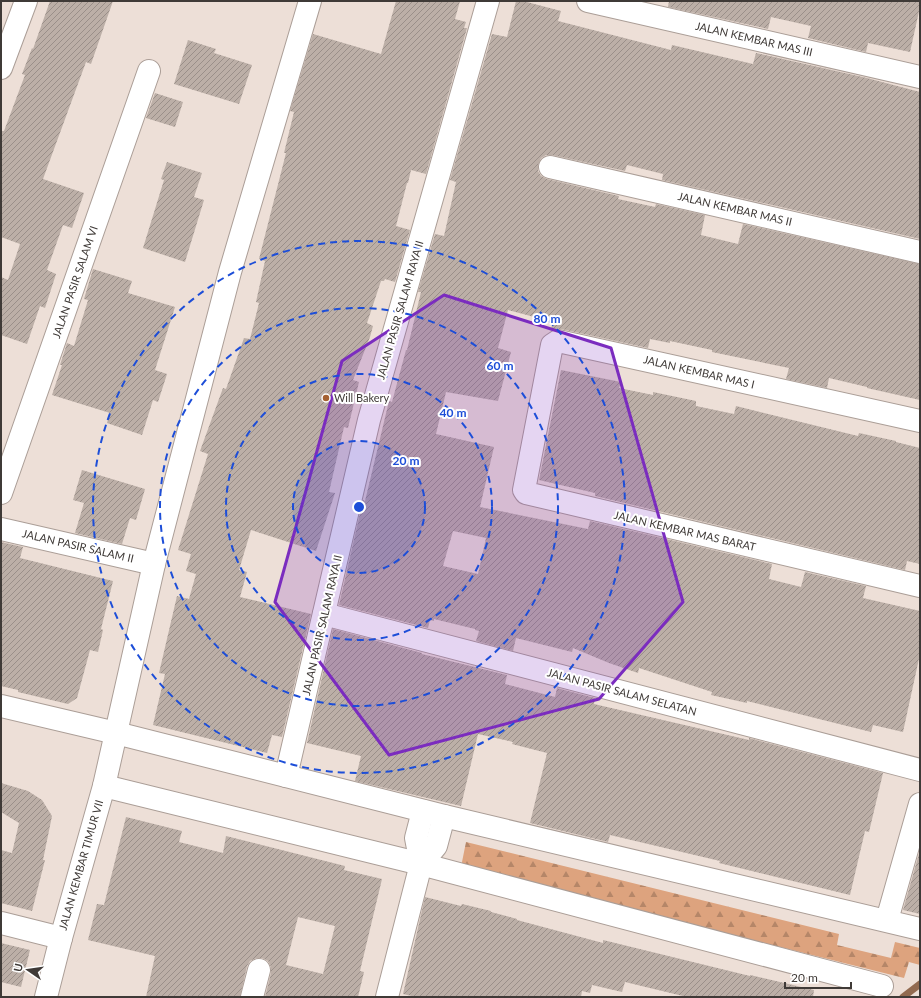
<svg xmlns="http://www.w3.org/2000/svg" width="921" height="998" viewBox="0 0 921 998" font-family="Lato,sans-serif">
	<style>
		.forest { fill: url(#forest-firs) }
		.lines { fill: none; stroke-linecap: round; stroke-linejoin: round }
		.stream { stroke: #926a50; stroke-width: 7 }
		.building { fill: url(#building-hatch); fill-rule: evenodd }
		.minor-casing { stroke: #ab9e97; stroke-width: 24 }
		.minor { stroke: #fff; stroke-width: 22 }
		.marked { fill: #7b2cbf; fill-opacity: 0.2; stroke: #7b2cbf; stroke-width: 3; stroke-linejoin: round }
		.ring { fill: none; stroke: #1d4ed8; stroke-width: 2; stroke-dasharray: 7 5 }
		.poi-dot { fill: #a56131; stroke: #fff; stroke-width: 1.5 }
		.labels { text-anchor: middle; stroke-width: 4; stroke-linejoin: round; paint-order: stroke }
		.street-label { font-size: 11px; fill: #3f3a37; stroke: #fff }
		.poi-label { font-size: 11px; fill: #3f3a37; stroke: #fff; text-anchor: start }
		.centre { fill: #1d4ed8; stroke: #fff; stroke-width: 2 }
		.ring-label { font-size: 12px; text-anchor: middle; font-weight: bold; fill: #1d4ed8; stroke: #fff; stroke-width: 4; stroke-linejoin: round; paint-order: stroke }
	</style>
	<defs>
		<pattern id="forest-firs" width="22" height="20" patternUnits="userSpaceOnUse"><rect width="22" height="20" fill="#dda37e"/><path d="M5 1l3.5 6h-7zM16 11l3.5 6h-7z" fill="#b58668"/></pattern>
		<pattern id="building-hatch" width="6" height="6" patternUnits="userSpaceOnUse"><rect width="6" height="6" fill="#bcafa7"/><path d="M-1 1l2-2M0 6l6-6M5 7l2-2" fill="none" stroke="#9a8f89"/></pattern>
	</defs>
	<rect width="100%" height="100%" fill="#eddfd7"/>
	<!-- forest -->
	<path class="forest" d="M 466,842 L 839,934 L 837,945 L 891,958 L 895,942 L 920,948 L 920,965 L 909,962 L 904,978 L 461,867 Z"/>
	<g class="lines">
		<!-- stream -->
		<path class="stream" d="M 903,997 L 920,984"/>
	</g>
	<!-- building -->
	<g class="building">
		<path d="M 50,1 L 113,1 L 91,64 L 86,62 L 43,179 L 84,193 L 72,228 L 63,225 L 47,270 L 56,274 L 45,308 L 40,306 L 27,344 L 1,335 L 1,277 L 8,280 L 20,244 L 1,237 L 1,131 L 4,131 L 25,75 L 22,74 L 32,48 L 33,49 Z"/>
		<path d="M 396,1 L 460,1 L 455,19 L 466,22 L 464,28 L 467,28 L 426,174 L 411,170 L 408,183 L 407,183 L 396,226 L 410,230 L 395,282 L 385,279 L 384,281 L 381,281 L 367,323 L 373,326 L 370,337 L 353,380 L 359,382 L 348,428 L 344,427 L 329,492 L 335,493 L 316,551 L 251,530 L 239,570 L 247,572 L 240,597 L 311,614 L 282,737 L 272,735 L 267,753 L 153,725 L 165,674 L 159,673 L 177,596 L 189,599 L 196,574 L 186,571 L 191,554 L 178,550 L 208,454 L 200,451 L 223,388 L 226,389 L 244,338 L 250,339 L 259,303 L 256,302 L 265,261 L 259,259 L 286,153 L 284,153 L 294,112 L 290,111 L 313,34 L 381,54 Z"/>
		<path d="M 516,1 L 523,1 L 561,11 L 558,21 L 671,50 L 672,45 L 753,64 L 756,53 L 867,78 L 920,92 L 920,239 L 662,180 L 663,174 L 627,165 L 625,171 L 552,155 L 546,155 L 541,158 L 538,165 L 538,171 L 541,176 L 547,179 L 619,196 L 618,199 L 655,207 L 656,204 L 705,215 L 701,235 L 738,244 L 743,224 L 920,264 L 920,400 L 867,388 L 867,387 L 829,378 L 827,388 L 786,379 L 789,368 L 712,352 L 712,350 L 670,341 L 670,343 L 650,339 L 648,348 L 561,329 L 553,330 L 551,329 L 553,322 L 508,310 L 498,348 L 511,352 L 498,401 L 446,392 L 436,434 L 494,447 L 480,507 L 588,529 L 590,521 L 772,564 L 769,579 L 801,587 L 805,572 L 866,586 L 863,598 L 920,611 L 920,654 L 903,732 L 873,725 L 871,732 L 747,701 L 747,703 L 711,695 L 712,692 L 639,668 L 638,673 L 609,663 L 573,648 L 572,652 L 516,638 L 513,651 L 476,641 L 479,631 L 475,630 L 475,629 L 434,619 L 434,621 L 430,620 L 428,628 L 339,605 L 363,500 L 365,501 L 389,401 L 392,402 L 406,350 L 407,350 L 421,292 L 418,292 L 435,234 L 444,236 L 456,182 L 450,180 L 492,34 L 507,37 ZM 453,531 L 486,538 L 478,574 L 443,566 Z"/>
		<path d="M 669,1 L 920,1 L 920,7 L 910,52 L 868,43 L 866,52 L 808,38 L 811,26 L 771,17 L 768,29 L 668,7 Z"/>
		<path d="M 188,40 L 216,49 L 214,53 L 252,65 L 239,104 L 174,84 Z"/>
		<path d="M 155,93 L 183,102 L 175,127 L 146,118 Z"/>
		<path d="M 167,162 L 202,173 L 194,197 L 204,200 L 185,262 L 143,248 L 164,180 L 161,179 Z"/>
		<path d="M 93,269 L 132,281 L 128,293 L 175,307 L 155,370 L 167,374 L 158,402 L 153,400 L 142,435 L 107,423 L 110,413 L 52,395 L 62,365 L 60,365 L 67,343 L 74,346 L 88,300 L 84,299 Z"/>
		<path d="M 561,370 L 621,382 L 619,388 L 653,395 L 653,392 L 696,401 L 696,406 L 734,414 L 736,406 L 858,436 L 859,433 L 896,441 L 896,442 L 920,448 L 920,564 L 907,561 L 905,570 L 595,496 L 595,493 L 539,480 Z"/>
		<path d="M 82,470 L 145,489 L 136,520 L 130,518 L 122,544 L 75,533 L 84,503 L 73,500 Z"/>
		<path d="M 1,542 L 23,547 L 20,558 L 113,581 L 101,629 L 103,630 L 98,652 L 90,650 L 77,698 L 68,704 L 18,692 L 18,690 L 1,686 Z"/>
		<path d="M 333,629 L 422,653 L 422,654 L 507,675 L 505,684 L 555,697 L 557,688 L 595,698 L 594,704 L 749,740 L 749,738 L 883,773 L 869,832 L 865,831 L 850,895 L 719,863 L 720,861 L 610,835 L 608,842 L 530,823 L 547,753 L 512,744 L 513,742 L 478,734 L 461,806 L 355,781 L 361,756 L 307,743 Z"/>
		<path d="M 1,783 L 28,791 L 42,800 L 52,816 L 43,860 L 45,860 L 32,911 L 1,903 L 1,850 L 12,853 L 19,823 L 1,812 Z"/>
		<path d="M 126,817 L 182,831 L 179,842 L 223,853 L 226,836 L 345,866 L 344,870 L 382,879 L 360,971 L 364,972 L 358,997 L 265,997 L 271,973 L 271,967 L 268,961 L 262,958 L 256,958 L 250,961 L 247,966 L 240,997 L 146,997 L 155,956 L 88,940 L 97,904 L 104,905 ZM 298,917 L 335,926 L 323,974 L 286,965 Z"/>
		<path d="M 920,850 L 920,914 L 903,910 Z"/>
		<path d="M 425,897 L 461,906 L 462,904 L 491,911 L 491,912 L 517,919 L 517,920 L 603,943 L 603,940 L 750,976 L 750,975 L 814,990 L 813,997 L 687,997 L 625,982 L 622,992 L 592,985 L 590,993 L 582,991 L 581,997 L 416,997 L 403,994 Z"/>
		<path d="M 1,943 L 30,950 L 21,987 L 1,982 Z"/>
	</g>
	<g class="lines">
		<defs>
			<g id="minor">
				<path d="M 588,1 L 920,77"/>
				<path d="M 1,68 L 26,1"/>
				<path d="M 550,167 L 920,252"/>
				<path d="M 920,421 L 558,341 L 552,345 L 524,490 L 526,493 L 920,586"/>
				<path d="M 1,493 L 149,71"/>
				<path d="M 1,529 L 154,564"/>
				<path d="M 324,614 L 920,770"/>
				<path d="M 1,706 L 116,733 L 444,816 L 920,929"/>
				<path d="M 286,776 L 369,420 L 488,1"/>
				<path d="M 104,786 L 421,864 L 882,986"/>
				<path d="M 421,864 L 416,838 L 423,811"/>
				<path d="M 887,920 L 920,804"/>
				<path d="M 1,923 L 61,938"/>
				<path d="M 46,997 L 61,938 L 104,786 L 154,564 L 230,272 L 310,1"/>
				<path d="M 252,997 L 259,970"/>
				<path d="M 387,997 L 421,864 L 436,846 L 444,816"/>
			</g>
		</defs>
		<!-- minor casing -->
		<use href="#minor" class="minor-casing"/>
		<!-- minor -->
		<use href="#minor" class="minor"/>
	</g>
	<!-- marked area -->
	<path class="marked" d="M 444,295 L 611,348 L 683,602 L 599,699 L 389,755 L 275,602 L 342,361 Z"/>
	<!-- distance rings -->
	<circle cx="359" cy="507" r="66" fill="#1d4ed8" fill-opacity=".12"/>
	<g class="ring">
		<circle cx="359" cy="507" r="66"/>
		<circle cx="359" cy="507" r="133"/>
		<circle cx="359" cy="507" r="199"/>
		<circle cx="359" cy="507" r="266"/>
	</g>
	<!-- markers -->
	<circle class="poi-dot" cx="326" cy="398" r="4"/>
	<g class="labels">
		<!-- street labels -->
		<g class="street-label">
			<text transform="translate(754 39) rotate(13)" y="4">JALAN KEMBAR MAS III</text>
			<text transform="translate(735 209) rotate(13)" y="4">JALAN KEMBAR MAS II</text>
			<text transform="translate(75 282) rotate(-71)" y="4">JALAN PASIR SALAM VI</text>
			<text transform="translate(400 310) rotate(-74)" y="4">JALAN PASIR SALAM RAYA II</text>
			<text transform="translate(699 372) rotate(13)" y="4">JALAN KEMBAR MAS I</text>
			<text transform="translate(685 531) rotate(13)" y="4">JALAN KEMBAR MAS BARAT</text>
			<text transform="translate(78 546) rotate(13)" y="4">JALAN PASIR SALAM II</text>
			<text transform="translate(322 625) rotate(-77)" y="4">JALAN PASIR SALAM RAYA II</text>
			<text transform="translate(622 692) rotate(15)" y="4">JALAN PASIR SALAM SELATAN</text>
			<text transform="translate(81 865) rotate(-74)" y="4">JALAN KEMBAR TIMUR VII</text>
		</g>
		<!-- poi labels -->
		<g class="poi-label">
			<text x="334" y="402">Will Bakery</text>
		</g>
	</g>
	<circle cx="359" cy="507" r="6" class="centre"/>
	<g class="ring-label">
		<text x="547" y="323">80 m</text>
		<text x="500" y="370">60 m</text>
		<text x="453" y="417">40 m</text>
		<text x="406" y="465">20 m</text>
	</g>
	<!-- border -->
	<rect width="921" height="998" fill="none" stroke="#3f3a37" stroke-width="4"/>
	<!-- north arrow -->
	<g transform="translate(28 970) rotate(283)" stroke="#ffffff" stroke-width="3" paint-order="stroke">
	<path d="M0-3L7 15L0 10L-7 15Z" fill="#3f3a37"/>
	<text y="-6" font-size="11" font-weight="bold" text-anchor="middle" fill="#3f3a37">U</text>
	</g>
	<!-- scale -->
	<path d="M785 982v6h66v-6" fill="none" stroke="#3f3a37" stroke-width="2"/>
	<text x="791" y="982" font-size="12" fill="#3f3a37" stroke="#ffffff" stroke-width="3" paint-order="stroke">20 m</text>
</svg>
